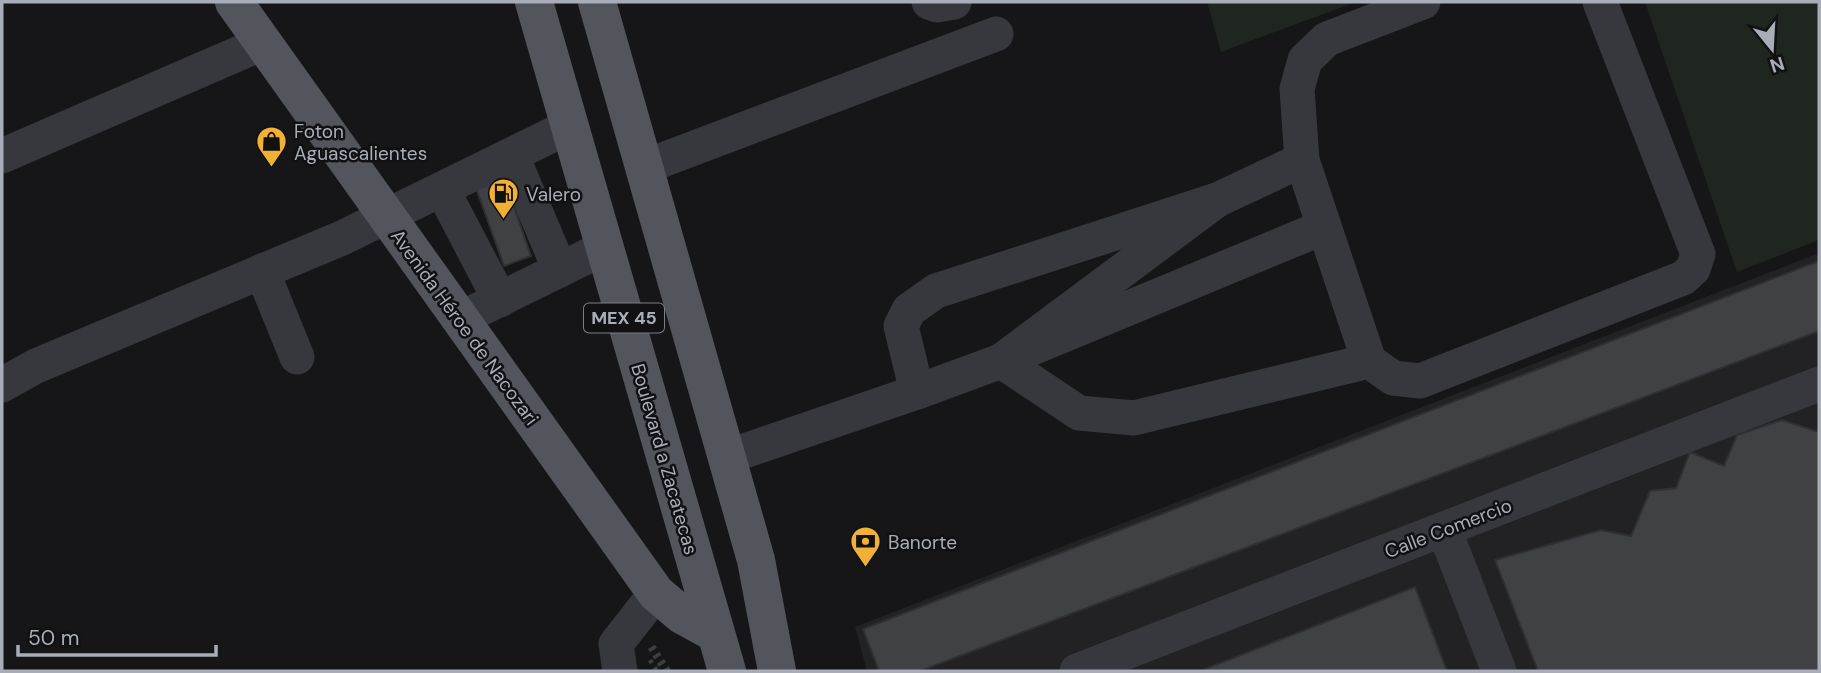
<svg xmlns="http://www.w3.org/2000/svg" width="1821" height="673" viewBox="0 0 1821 673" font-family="'DM Sans',sans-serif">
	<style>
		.built { fill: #222225 }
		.green { fill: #1e261f }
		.building { fill: #404145; stroke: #303034; stroke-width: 2 }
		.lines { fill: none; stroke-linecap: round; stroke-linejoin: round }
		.path { stroke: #3d3f44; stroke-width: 4.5; stroke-dasharray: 3.5 5; stroke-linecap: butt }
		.minor { stroke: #37383d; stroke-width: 35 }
		.major { stroke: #53555c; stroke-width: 38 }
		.labels { text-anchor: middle; stroke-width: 5; stroke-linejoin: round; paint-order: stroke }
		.shield { fill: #111113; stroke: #7b7e86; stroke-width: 2 }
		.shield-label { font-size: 18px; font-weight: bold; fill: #a8adb8 }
		.poi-label { font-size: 19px; fill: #a8adb8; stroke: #111113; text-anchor: start }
		.street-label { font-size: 19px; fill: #a8adb8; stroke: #111113 }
	</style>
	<rect width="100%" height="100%" fill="#161618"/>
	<!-- built -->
	<path class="built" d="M 1819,253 L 1819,671 L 867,671 L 855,627 Z"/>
	<!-- green -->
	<g class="green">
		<path d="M 1207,2 L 1356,2 L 1221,52 Z"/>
		<path d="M 1645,2 L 1819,2 L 1819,240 L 1737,272 Z"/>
	</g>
	<!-- building -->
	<g class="building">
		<path d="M 503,175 L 531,256 L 504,266 L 475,185 Z"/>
		<path d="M 1819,261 L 1819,331 L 920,671 L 879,671 L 863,629 Z"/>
		<path d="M 1782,420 L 1819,432 L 1819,671 L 1538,671 L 1495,560 L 1601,530 L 1631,536 L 1650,491 L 1676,488 L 1690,452 L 1724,466 L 1737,435 Z"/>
		<path d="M 1415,587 L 1447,671 L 1200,671 Z"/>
	</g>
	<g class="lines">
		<!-- path -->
		<g class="path">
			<path d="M 653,646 L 669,671"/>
			<path d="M 650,648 L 664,671"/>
			<path d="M 650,660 L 657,671"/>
		</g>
		<!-- minor -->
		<g class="minor">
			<path d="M 929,2 L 937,5 L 954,2"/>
			<path d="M 1423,2 L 1327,39 L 1305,60 L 1297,89 L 1302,160 L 1369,361 L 1393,378 L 1420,381 L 1683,278 L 1693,269 L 1698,254 L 1600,2"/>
			<path d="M 2,156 L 263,43"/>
			<path d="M 512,156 L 560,270"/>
			<path d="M 644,167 L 996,34"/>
			<path d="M 442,189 L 500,300"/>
			<path d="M 1217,200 L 1001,361 L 1079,413 L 1134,418 L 1369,361"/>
			<path d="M 262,271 L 297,357"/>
			<path d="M 460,319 L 604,248"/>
			<path d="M 2,385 L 36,366 L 342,238 L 570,126"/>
			<path d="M 917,392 L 901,326 L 909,310 L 936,291 L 1217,200 L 1302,160"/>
			<path d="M 727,457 L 917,392 L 1001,361 L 1324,227"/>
			<path d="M 1444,529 L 1499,671"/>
			<path d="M 620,671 L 616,644 L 656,593"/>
			<path d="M 1077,671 L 1819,384"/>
		</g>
		<!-- major -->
		<g class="major">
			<path d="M 234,2 L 656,593 L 682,615 L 715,633"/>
			<path d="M 534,2 L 727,671"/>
			<path d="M 597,2 L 756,560 L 777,671"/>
		</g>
	</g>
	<!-- icons -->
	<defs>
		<symbol id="shop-pin" viewBox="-11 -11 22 30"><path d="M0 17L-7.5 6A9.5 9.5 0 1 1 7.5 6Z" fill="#f2b134" stroke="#111113"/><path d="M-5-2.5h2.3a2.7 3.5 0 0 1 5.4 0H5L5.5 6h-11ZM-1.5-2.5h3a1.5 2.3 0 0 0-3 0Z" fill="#111"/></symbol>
		<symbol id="fuel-pin" viewBox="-11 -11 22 30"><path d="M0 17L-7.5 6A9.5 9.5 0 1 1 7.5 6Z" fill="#f2b134" stroke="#111113"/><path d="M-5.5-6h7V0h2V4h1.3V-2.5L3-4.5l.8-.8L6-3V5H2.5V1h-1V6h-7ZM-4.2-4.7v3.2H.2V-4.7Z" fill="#111"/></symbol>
		<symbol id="bank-pin" viewBox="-11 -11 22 30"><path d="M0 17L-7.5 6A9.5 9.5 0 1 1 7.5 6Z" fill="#f2b134" stroke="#111113"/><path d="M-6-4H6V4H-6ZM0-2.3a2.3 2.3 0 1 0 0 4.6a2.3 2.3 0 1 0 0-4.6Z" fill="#111"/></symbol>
	</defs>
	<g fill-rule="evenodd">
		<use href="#shop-pin" x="254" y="124" width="35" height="47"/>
		<use href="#fuel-pin" x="486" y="176" width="35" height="47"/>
		<use href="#bank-pin" x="848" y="524" width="35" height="47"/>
	</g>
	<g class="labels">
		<!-- shield labels -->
		<rect class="shield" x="584" y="303.5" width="80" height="29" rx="5"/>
		<g class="shield-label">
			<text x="624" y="324">MEX 45</text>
		</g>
		<!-- poi labels -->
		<g class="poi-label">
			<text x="294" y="138">Foton<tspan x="294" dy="22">Aguascalientes</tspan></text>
			<text x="526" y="201">Valero</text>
			<text x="888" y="549">Banorte</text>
		</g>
		<!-- street labels -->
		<g class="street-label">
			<text transform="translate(465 327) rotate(54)" y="7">Avenida Héroe de Nacozari</text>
			<text transform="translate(665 459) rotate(74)" y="7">Boulevard a Zacatecas</text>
			<text transform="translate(1448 528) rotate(-21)" y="7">Calle Comercio</text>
		</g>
	</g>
	<!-- border -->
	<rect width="1821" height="673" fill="none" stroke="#a8adb8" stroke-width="7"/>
	<!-- north arrow -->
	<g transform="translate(1772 49) rotate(162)" stroke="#111113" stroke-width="5" paint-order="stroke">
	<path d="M0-5L12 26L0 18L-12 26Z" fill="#a8adb8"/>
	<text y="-10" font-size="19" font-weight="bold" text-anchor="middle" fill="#a8adb8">N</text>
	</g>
	<!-- scale -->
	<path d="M18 645v10h198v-10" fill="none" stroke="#a8adb8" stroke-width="3.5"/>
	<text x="28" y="645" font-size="21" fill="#a8adb8" stroke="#111113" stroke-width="5" paint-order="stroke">50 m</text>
</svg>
